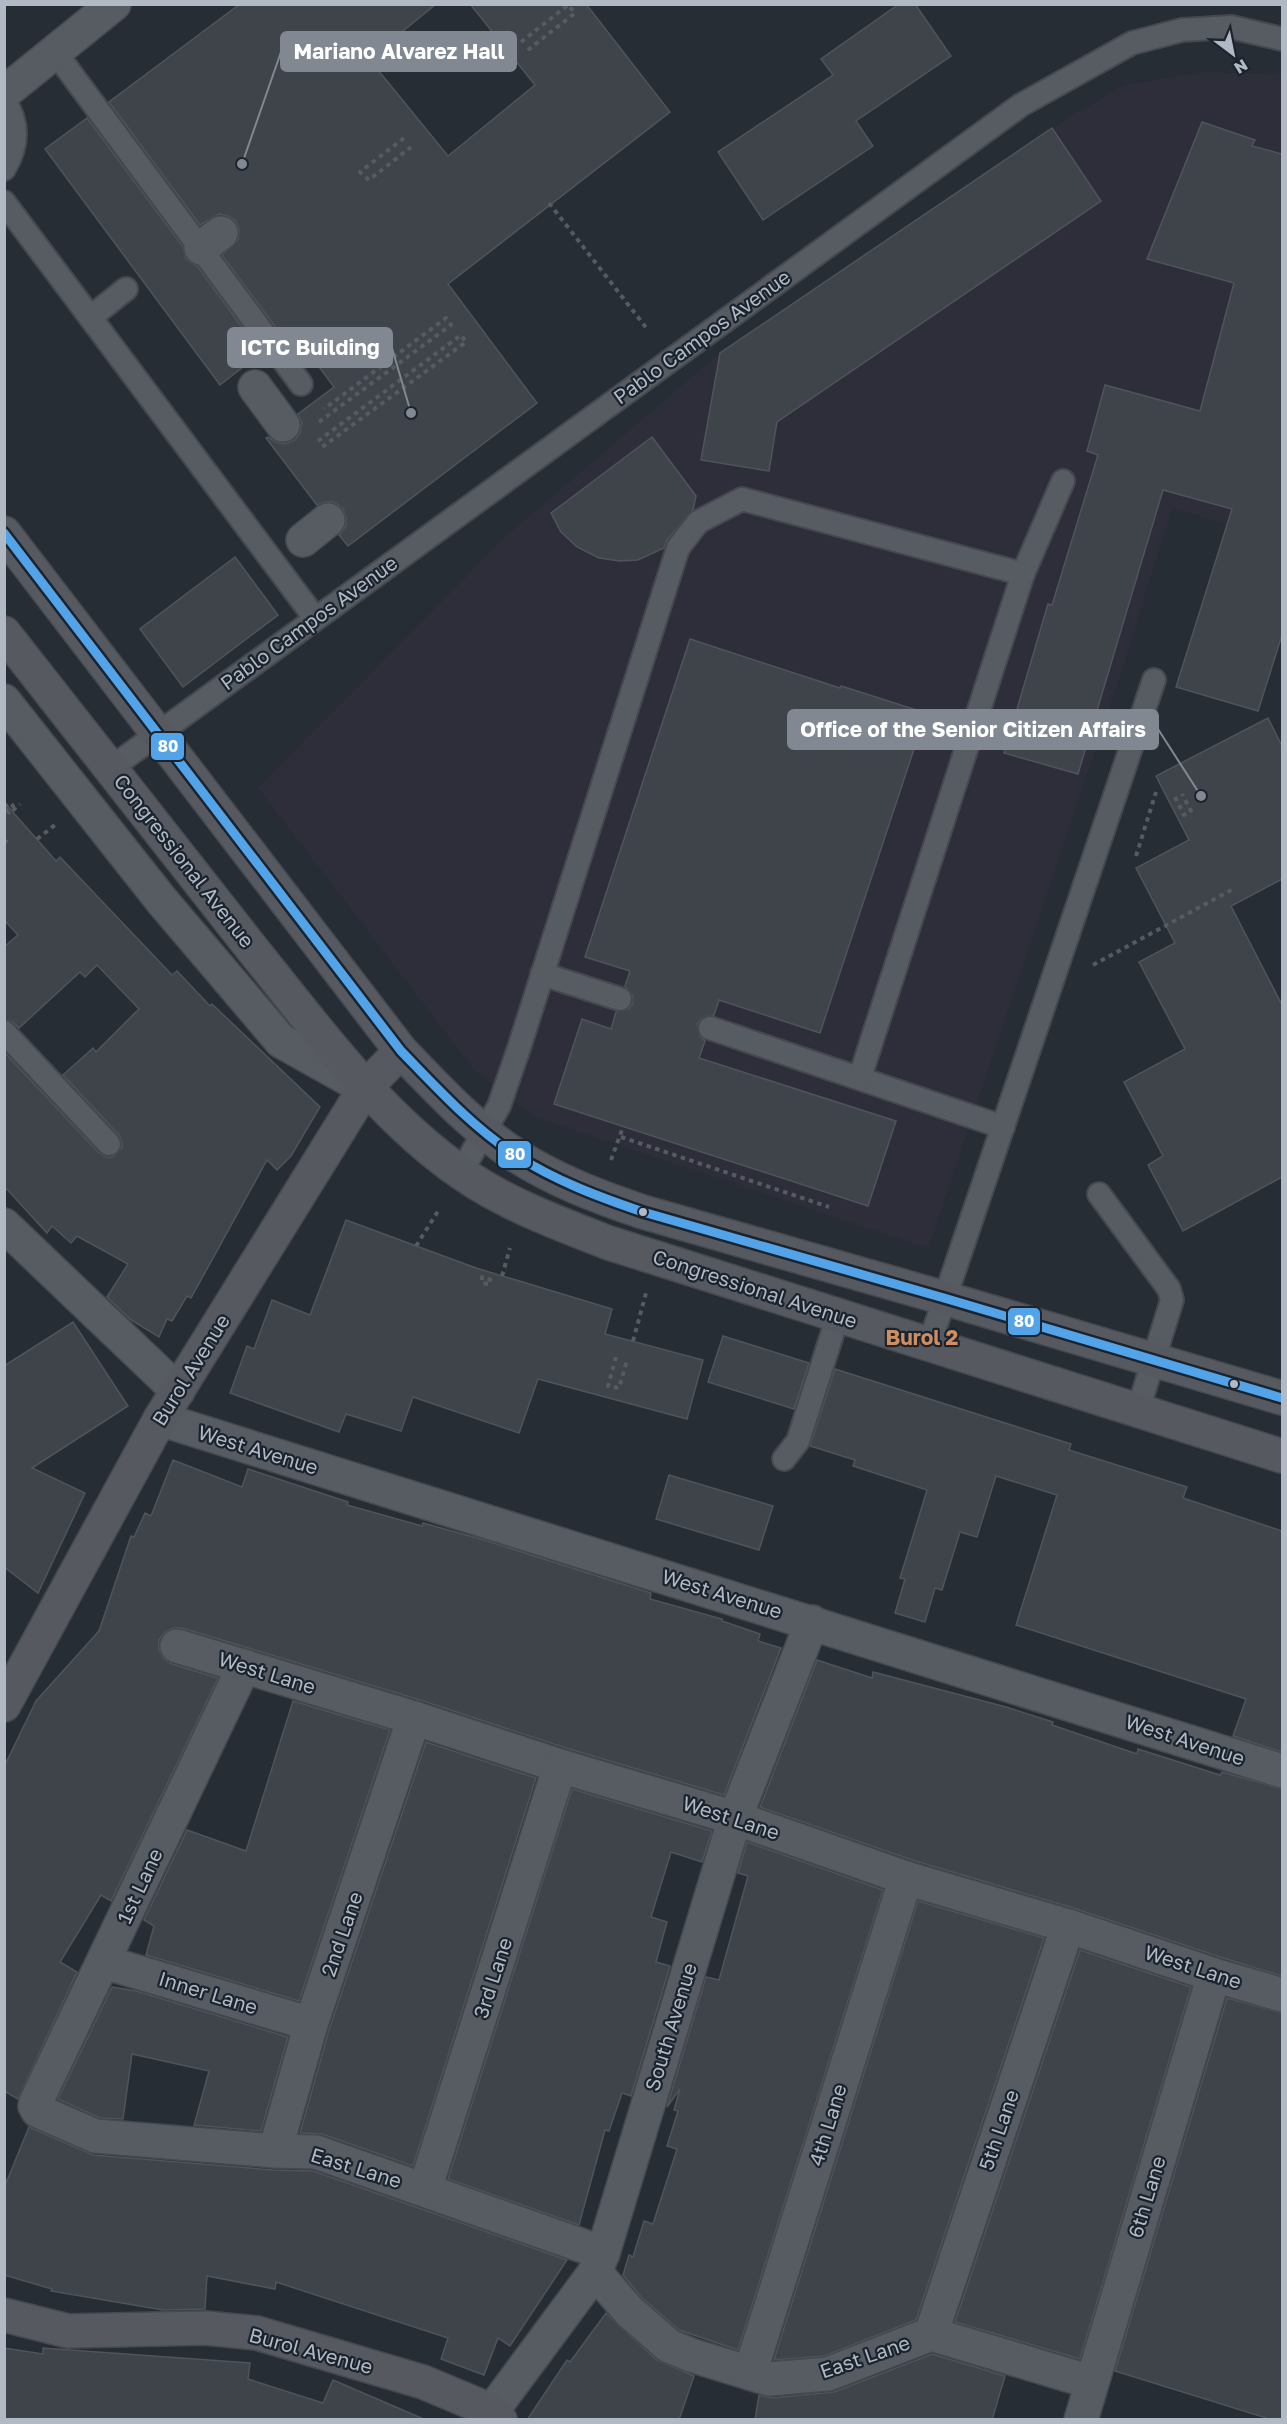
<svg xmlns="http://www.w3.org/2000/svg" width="1287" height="2424" viewBox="0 0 1287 2424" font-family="'Golos Text',sans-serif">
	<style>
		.medical { fill: #2e2d3a }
		.building { fill: #3f444a; stroke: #4f545b; stroke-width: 1.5 }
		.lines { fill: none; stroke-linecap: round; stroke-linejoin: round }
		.lane-casing { stroke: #45494f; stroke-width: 26 }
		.street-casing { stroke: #45494f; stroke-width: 36 }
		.secondary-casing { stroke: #45494f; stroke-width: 36 }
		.path { stroke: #555b5f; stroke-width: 4; stroke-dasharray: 4.5 4.5; stroke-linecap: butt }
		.lane { stroke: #575b62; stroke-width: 22 }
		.street { stroke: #575b62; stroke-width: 33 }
		.secondary { stroke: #565a60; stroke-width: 33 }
		.bus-1-casing { stroke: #1b242e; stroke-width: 14 }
		.bus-1 { stroke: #53a3e8; stroke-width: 9 }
		.bus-dot { fill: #b1b9c5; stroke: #1b242e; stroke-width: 2 }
		.labels { text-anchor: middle; stroke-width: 4.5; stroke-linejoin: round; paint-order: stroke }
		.street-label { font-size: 20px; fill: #b1b9c5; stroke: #1b242e }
		.neighbourhood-label { font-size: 21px; font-weight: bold; fill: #cf8d62; stroke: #1b242e }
		.leader { fill: none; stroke: #818892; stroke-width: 2 }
		.callout-dot { fill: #818892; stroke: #1b242e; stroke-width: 2 }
		.callout { fill: #818892; stroke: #818892; stroke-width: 2 }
		.callout-label { font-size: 21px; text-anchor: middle; font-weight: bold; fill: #fff }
		.line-badge { stroke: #1b242e; stroke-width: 2 }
		.badge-label { font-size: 16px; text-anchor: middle; font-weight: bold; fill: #fff }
	</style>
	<rect width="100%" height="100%" fill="#272d34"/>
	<!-- medical -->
	<path class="medical" d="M 1206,72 L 1282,74 L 1282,542 L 1172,508 L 1121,673 L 928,1248 L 535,1117 L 503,1094 L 472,1067 L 258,788 L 506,536 L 720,353 L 1052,128 L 1124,85 Z"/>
	<!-- building -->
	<g class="building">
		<path d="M 240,4 L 436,4 L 369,59 L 448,156 L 535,85 L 470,4 L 586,4 L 670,112 L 448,284 L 537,403 L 348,546 L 339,535 L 346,526 L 346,517 L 343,509 L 334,502 L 325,502 L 317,505 L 266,438 L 268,437 L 276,442 L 285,444 L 295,440 L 300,433 L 302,423 L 298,414 L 334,387 L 292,330 L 283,337 L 222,255 L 238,240 L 239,230 L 236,221 L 228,216 L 219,214 L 200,225 L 109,102 Z"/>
		<path d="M 899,4 L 915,4 L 951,56 L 856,121 L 873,146 L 763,220 L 718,152 L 833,75 L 821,59 Z"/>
		<path d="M 87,118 L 183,247 L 186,259 L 197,266 L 261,353 L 220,385 L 45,149 Z"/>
		<path d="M 1202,122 L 1255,140 L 1252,146 L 1282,154 L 1282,635 L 1258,711 L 1176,687 L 1232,509 L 1163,490 L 1078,774 L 1004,753 L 1048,604 L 1052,605 L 1098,455 L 1087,451 L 1105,385 L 1200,411 L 1234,283 L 1147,259 Z"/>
		<path d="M 1052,128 L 1101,201 L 777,422 L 769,471 L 701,460 L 720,353 Z"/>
		<path d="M 652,437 L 696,496 L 693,510 L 667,540 L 664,548 L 638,560 L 620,561 L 599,558 L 577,547 L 561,532 L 551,513 Z"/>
		<path d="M 235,557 L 278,615 L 183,687 L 140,629 Z"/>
		<path d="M 690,639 L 840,688 L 841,686 L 926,713 L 820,1033 L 719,1000 L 714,1015 L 702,1018 L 697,1024 L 700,1036 L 705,1041 L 699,1058 L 896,1121 L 868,1206 L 554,1104 L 582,1019 L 611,1029 L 616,1012 L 629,1009 L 633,1003 L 633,996 L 625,986 L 630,971 L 585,957 Z"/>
		<path d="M 1268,718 L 1282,746 L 1282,879 L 1231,906 L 1282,1005 L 1282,1177 L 1183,1231 L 1148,1165 L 1163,1156 L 1124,1082 L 1185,1049 L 1139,962 L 1175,943 L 1136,868 L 1189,840 L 1156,776 Z"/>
		<path d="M 4,802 L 56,861 L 60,857 L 172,975 L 177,971 L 210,1006 L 212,1004 L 320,1107 L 291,1156 L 277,1170 L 267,1160 L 191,1298 L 187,1296 L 172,1321 L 167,1319 L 159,1337 L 131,1320 L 107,1297 L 128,1264 L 77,1236 L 71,1243 L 52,1226 L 47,1233 L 4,1186 L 4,1052 L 99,1153 L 106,1157 L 113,1157 L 122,1148 L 122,1142 L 119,1135 L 63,1075 L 93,1048 L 96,1052 L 139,1009 L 97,965 L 85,977 L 80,972 L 19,1028 L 13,1022 L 4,1019 L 4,947 L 18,935 L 4,920 Z"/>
		<path d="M 346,1220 L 476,1268 L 612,1309 L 605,1334 L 703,1360 L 687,1419 L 538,1379 L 519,1433 L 413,1397 L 401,1431 L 346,1414 L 339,1432 L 230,1393 L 247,1346 L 254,1349 L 272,1300 L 310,1315 Z"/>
		<path d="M 73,1322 L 128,1406 L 32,1468 L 85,1493 L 38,1593 L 4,1567 L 4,1366 Z"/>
		<path d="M 723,1336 L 809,1363 L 794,1409 L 708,1382 Z"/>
		<path d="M 835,1369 L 1071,1444 L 1069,1450 L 1187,1487 L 1183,1498 L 1282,1531 L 1282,1752 L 1233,1736 L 1246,1699 L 1016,1625 L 1057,1495 L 996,1476 L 977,1537 L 960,1532 L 942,1590 L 935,1588 L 925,1622 L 895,1613 L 905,1579 L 900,1578 L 927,1490 L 853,1466 L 855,1460 L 810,1446 Z"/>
		<path d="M 173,1460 L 242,1487 L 248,1469 L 348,1502 L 347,1505 L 422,1526 L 423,1523 L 484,1540 L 651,1593 L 650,1599 L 722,1619 L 722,1621 L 760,1634 L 758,1641 L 781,1648 L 724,1795 L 566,1748 L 420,1700 L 182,1628 L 173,1628 L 165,1632 L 159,1640 L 159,1650 L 164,1659 L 172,1664 L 218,1678 L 111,1901 L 101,1895 L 60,1962 L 77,1972 L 18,2099 L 4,2091 L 4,1767 L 36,1701 L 99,1631 L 131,1536 L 134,1537 L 145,1513 L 151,1516 Z"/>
		<path d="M 669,1475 L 773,1506 L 759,1550 L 656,1519 Z"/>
		<path d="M 817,1660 L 872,1678 L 873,1672 L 1006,1707 L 1053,1722 L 1052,1725 L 1137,1754 L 1138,1749 L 1220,1775 L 1222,1772 L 1282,1789 L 1282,1976 L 1220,1957 L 1073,1908 L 912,1860 L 760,1807 Z"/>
		<path d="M 293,1701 L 390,1730 L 299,2001 L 146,1955 L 154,1926 L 144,1920 L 187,1830 L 246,1851 Z"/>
		<path d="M 426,1742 L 536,1778 L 413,2166 L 322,2134 L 300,2133 L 329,2030 Z"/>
		<path d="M 572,1789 L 712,1831 L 702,1862 L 671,1852 L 651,1917 L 667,1922 L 656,1962 L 670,1966 L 631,2096 L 622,2093 L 609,2131 L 605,2130 L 579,2225 L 448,2179 Z"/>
		<path d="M 747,1842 L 883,1890 L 738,2350 L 679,2330 L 642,2298 L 623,2275 L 629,2255 L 633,2257 L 644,2221 L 653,2224 L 677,2149 L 667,2146 L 678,2111 L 674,2110 L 680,2089 L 667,2107 L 706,1977 L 719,1980 L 748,1876 L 738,1873 Z"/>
		<path d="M 918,1901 L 1044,1938 L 916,2320 L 824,2356 L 774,2360 Z"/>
		<path d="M 1080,1950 L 1191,1987 L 1080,2359 L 955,2322 Z"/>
		<path d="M 112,1987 L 136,1991 L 288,2037 L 261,2131 L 194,2125 L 209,2071 L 132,2054 L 123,2119 L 100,2118 L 58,2099 Z"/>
		<path d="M 1227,1998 L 1282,2013 L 1282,2420 L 1273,2420 L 1115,2371 Z"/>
		<path d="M 29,2127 L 93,2155 L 273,2170 L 313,2171 L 567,2260 L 510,2346 L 498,2338 L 484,2375 L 441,2359 L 448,2338 L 276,2282 L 275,2289 L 207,2276 L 205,2309 L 163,2310 L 51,2291 L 52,2289 L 4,2275 L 4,2188 Z"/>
		<path d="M 606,2313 L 657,2360 L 694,2376 L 679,2420 L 527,2420 L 567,2360 L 570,2362 Z"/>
		<path d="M 4,2348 L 43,2354 L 43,2348 L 250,2363 L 248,2379 L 323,2403 L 333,2380 L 426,2420 L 4,2420 Z"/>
		<path d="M 932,2354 L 1005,2376 L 992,2420 L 755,2420 L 759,2395 L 771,2398 L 834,2392 Z"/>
	</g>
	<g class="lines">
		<defs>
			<g id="lane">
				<path d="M 55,52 L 301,384"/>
				<path d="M 4,100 C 19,123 18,146 4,169"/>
				<path d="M 4,202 L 315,618"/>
				<path d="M 91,317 L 126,289"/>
				<path d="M 111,768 L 1021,105 L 1132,43 L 1182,30 L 1231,27 L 1282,39"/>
				<path d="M 542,974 L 620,999"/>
				<path d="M 710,1028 L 1003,1127"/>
				<path d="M 4,1032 L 109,1144"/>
				<path d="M 860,1077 L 1023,574 L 1063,481"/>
				<path d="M 461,1172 L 499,1106 L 519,1048 L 678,548 L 698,522 L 742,499 L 1023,574"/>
				<path d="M 1099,1194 L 1169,1289 L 1172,1300 L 1138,1410"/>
				<path d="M 929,1345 L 1154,680"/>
				<path d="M 784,1459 L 798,1441 L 838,1316"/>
			</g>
			<g id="street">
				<path d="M 4,93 L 114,4"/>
				<path d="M 201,248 L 221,233"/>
				<path d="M 255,387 L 283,425"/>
				<path d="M 303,540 L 328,520"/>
				<path d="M 4,701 L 162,901 L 281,1041 L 363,1087"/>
				<path d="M 4,1225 L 178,1391"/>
				<path d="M 160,1419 L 1282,1771"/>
				<path d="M 177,1646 L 414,1718 L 560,1766 L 735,1818 L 906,1878 L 1068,1926 L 1214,1975 L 1282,1995"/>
				<path d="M 244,1666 L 36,2102 L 35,2106 L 38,2111 L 95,2136 L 275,2151 L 316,2152 L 603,2253"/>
				<path d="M 104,1962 L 311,2024"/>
				<path d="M 275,2151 L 311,2024 L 414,1718"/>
				<path d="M 425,2189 L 560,1766"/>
				<path d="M 595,2272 L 629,2311 L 669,2346 L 691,2355 L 769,2379 L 828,2374 L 931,2334 L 1091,2382"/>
				<path d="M 931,2334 L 1068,1926"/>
				<path d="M 750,2373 L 906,1878"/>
				<path d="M 492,2411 L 595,2272 L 603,2253 L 735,1818 L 812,1622"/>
				<path d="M 1081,2420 L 1214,1975"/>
			</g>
			<g id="secondary">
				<path d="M 4,533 L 401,1051 C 437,1088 473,1128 517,1156 C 556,1181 599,1197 643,1212 L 944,1298 L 1282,1398"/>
				<path d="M 4,633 C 88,739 170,845 253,950 C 317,1029 378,1115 463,1174 C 508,1205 558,1223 609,1243 L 1282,1456"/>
				<path d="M 4,1705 L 160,1419 L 365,1088 L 401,1051"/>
				<path d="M 4,2315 L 68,2331 L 205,2328 L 257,2333 L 423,2382 L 492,2411 L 500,2420"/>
			</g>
		</defs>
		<!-- lane casing -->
		<use href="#lane" class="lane-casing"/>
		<!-- street casing -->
		<use href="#street" class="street-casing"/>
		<!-- secondary casing -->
		<use href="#secondary" class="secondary-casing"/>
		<!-- path -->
		<g class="path">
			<path d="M 521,42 L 568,5 L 575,13 L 528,50"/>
			<path d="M 404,138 L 360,172 L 369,180 L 411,147"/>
			<path d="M 549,203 L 648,330"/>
			<path d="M 319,422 L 451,325 L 446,318 L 324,409"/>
			<path d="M 318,441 L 461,335 L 466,342 L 321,448"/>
			<path d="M 1175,797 L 1184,815 L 1191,811 L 1182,794"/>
			<path d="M 4,807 L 10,803 L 13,806 L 8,814"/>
			<path d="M 4,810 L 12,811 L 20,804"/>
			<path d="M 37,839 L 55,825"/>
			<path d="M 4,843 L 9,838"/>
			<path d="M 1136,856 L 1156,792"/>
			<path d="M 1093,965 L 1235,888"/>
			<path d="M 621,1137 L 829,1207"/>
			<path d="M 611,1160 L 623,1127"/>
			<path d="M 416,1246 L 440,1208"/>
			<path d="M 502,1276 L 510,1248"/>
			<path d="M 488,1284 L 482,1283 L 482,1277 L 494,1281"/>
			<path d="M 633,1341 L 646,1293"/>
			<path d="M 616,1357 L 608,1386 L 619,1388 L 627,1360"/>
		</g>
		<!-- lane -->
		<use href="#lane" class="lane"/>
		<!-- street -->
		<use href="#street" class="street"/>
		<!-- secondary -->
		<use href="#secondary" class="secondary"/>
		<defs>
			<path id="bus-1" d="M 4,533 L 401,1051 C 437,1088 473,1128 517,1156 C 556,1181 599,1197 643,1212 L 944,1298 L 1282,1398"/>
		</defs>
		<!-- bus-1 casing -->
		<use href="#bus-1" class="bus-1-casing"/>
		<!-- bus-1 -->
		<use href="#bus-1" class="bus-1"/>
	</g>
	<!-- markers -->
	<g class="bus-dot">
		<circle cx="643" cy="1212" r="5"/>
		<circle cx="1234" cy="1384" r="5"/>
	</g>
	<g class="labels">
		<!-- street labels -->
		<g class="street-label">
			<text transform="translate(702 337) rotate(-36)" y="7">Pablo Campos Avenue</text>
			<text transform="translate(309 623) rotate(-36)" y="7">Pablo Campos Avenue</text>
			<text transform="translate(184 861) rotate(52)" y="7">Congressional Avenue</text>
			<text transform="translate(755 1289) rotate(18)" y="7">Congressional Avenue</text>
			<text transform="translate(191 1370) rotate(-58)" y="7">Burol Avenue</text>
			<text transform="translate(258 1450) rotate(17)" y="7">West Avenue</text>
			<text transform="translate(722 1594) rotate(17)" y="7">West Avenue</text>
			<text transform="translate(267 1673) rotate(17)" y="7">West Lane</text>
			<text transform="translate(1185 1740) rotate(18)" y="7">West Avenue</text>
			<text transform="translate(731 1818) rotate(18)" y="7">West Lane</text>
			<text transform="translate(140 1886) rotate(-65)" y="7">1st Lane</text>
			<text transform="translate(342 1934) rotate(-71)" y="7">2nd Lane</text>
			<text transform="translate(1193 1967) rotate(18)" y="7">West Lane</text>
			<text transform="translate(493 1978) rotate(-72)" y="7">3rd Lane</text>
			<text transform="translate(208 1993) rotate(17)" y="7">Inner Lane</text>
			<text transform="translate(671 2027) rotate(-73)" y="7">South Avenue</text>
			<text transform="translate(828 2125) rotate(-73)" y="7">4th Lane</text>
			<text transform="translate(999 2130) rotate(-71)" y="7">5th Lane</text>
			<text transform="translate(356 2168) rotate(17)" y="7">East Lane</text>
			<text transform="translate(1147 2197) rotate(-73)" y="7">6th Lane</text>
			<text transform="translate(311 2351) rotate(15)" y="7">Burol Avenue</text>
			<text transform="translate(865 2357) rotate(-19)" y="7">East Lane</text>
		</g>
		<!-- neighbourhood labels -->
		<g class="neighbourhood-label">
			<text x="922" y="1345">Burol 2</text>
		</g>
	</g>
	<!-- callouts -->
	<path class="leader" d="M242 164L281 52M411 413L392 348M1201 796L1158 729"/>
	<g class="callout-dot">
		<circle cx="242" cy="164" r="6"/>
		<circle cx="411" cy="413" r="6"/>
		<circle cx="1201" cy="796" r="6"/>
	</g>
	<g class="callout">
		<rect x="281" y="32" width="235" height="39" rx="6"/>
		<rect x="228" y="328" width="164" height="39" rx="6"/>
		<rect x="788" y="710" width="370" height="39" rx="6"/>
	</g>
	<g class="callout-label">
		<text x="399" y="59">Mariano Alvarez Hall</text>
		<text x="310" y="355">ICTC Building</text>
		<text x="973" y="737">Office of the Senior Citizen Affairs</text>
	</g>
	<g class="line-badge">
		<rect x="150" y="732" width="35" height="29" rx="6" fill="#53a3e8"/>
		<rect x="497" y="1140" width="35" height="29" rx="6" fill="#53a3e8"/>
		<rect x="1007" y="1307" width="34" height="29" rx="6" fill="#53a3e8"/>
	</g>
	<g class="badge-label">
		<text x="168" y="752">80</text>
		<text x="515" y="1160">80</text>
		<text x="1024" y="1327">80</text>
	</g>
	<!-- border -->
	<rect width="1287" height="2424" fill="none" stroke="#b1b9c5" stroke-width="12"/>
	<!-- north arrow -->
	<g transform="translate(1233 54) rotate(148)" stroke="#1b242e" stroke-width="4.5" paint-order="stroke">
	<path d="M0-4.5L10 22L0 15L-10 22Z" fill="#b1b9c5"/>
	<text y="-9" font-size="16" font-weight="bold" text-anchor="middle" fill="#b1b9c5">N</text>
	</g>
</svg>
